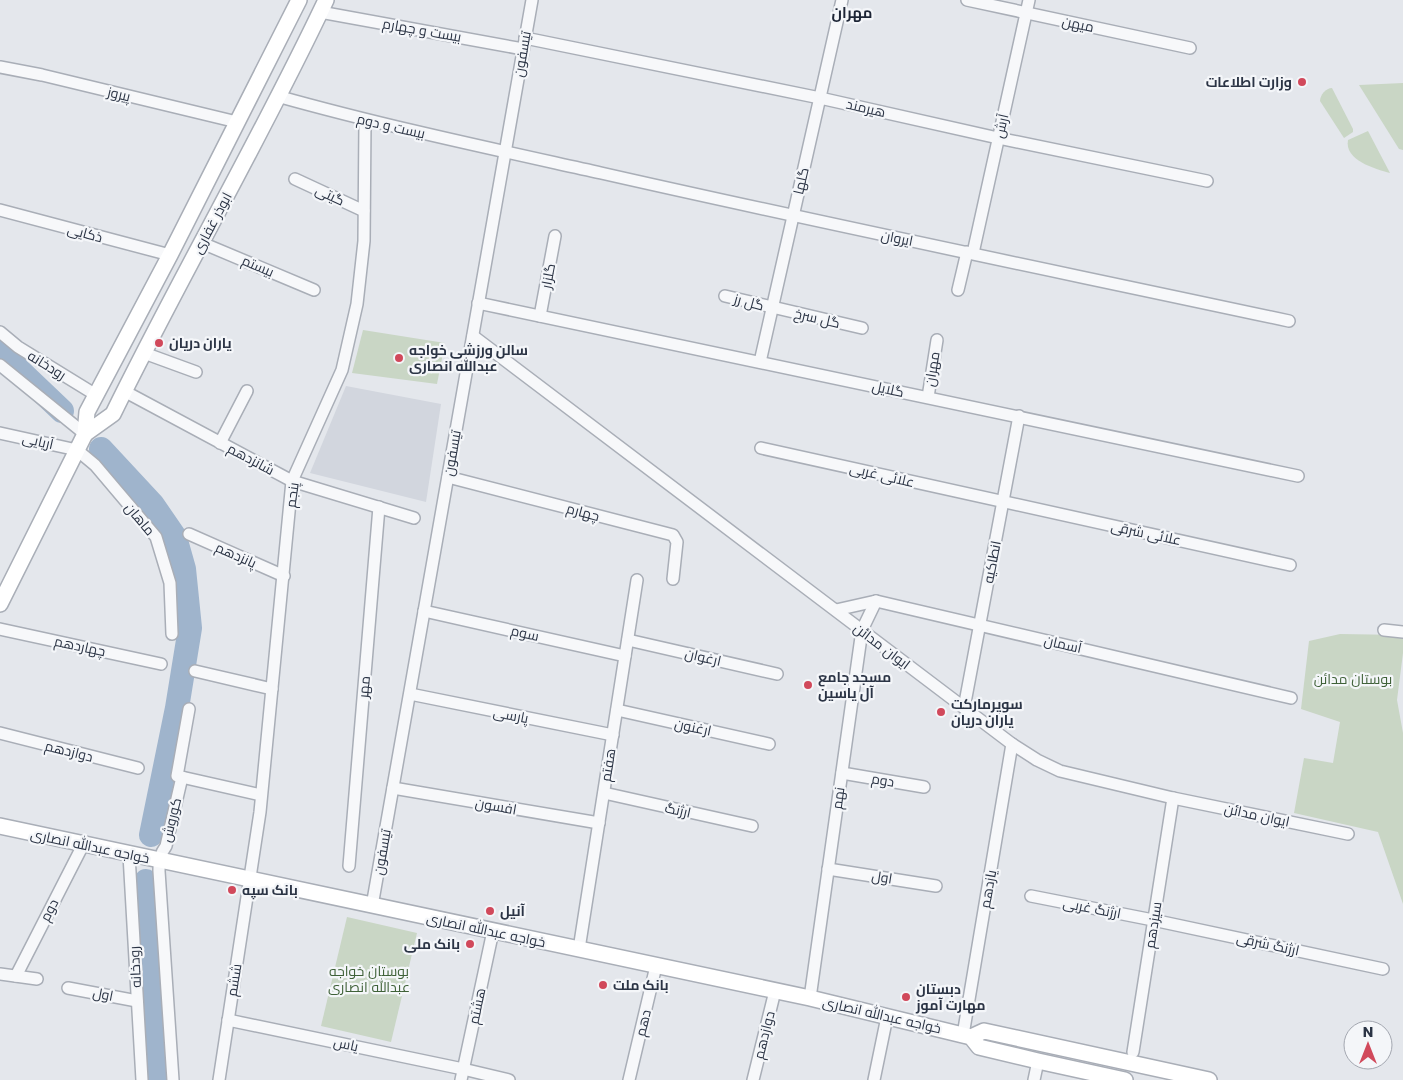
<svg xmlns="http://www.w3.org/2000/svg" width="1403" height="1080" viewBox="0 0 1403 1080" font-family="Poppins,Cairo,sans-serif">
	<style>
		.built { fill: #d2d6de }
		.green { fill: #c9d6c5 }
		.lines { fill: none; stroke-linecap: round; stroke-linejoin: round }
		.river { stroke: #9fb4cc; stroke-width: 24 }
		.street-casing { stroke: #a9aeb7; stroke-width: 14 }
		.secondary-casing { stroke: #a9aeb7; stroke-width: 18 }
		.street { stroke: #f7f8fa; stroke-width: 11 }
		.secondary { stroke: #fff; stroke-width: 15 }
		.poi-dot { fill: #d1495b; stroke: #f4f6f9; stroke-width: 2 }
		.labels { text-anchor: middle; stroke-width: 4.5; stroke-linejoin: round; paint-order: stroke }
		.street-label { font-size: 14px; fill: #2b3445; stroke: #f4f6f9 }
		.poi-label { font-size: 14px; font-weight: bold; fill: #2b3445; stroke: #f4f6f9; text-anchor: start }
		.park-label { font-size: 14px; fill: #3f6138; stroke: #f4f6f9 }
		.neighbourhood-label { font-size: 15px; font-weight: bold; fill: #1d2536; stroke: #f4f6f9 }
	</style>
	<rect width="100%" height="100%" fill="#e4e7ec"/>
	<!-- built -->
	<path class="built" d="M 346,386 L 441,404 L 426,502 L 310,473 Z"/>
	<!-- green -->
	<g class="green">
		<path d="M 1403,83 L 1403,150 L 1399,149 L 1359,85 Z"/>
		<path d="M 1332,88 L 1353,129 L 1353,132 L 1344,138 L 1320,101 C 1320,95 1326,88 1332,88 Z"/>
		<path d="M 1368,131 L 1390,173 C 1375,169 1344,160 1348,140 Z"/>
		<path d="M 363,330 L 445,343 L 437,384 L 352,373 Z"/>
		<path d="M 1340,634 L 1403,635 L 1403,653 L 1397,700 L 1403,733 L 1403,904 L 1378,832 L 1294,813 L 1304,758 L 1333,763 L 1340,722 L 1301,709 L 1309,641 Z"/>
		<path d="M 347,917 L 417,933 L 391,1042 L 321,1026 Z"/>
	</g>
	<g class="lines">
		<!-- river -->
		<g class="river">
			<path d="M 0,352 L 62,411"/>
			<path d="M 101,449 L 153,505 L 175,537 L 184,569 L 190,628 L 177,708 L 151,835"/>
			<path d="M 146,881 L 155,1080"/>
		</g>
		<defs>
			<g id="street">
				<path d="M 967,0 L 1190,48"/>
				<path d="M 320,12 L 523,49"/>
				<path d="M 525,38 L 820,98 L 998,138 L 1207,181"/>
				<path d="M 0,67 L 42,75 L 237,122"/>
				<path d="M 277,96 C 384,126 493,149 601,173 C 830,225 1060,272 1289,321"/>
				<path d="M 295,179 L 364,211"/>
				<path d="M 0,210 L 170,255"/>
				<path d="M 202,243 L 314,290"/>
				<path d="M 973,253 L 1029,0"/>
				<path d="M 958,290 L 967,252"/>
				<path d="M 725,296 L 862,328"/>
				<path d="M 478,303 L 1298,476"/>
				<path d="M 540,316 L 555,236"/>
				<path d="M 0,332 L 18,347 L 96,395"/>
				<path d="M 473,336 L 1012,744 L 1037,760 L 1060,771 L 1173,798 L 1348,834"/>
				<path d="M 144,353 L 196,372"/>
				<path d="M 760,362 L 842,0"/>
				<path d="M 0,365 L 85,434"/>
				<path d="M 124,391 L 292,481 L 414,518"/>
				<path d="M 928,397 L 937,340"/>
				<path d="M 0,433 L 77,450 L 95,465 L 156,537 L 170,583 L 172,634"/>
				<path d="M 220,443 L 247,391"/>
				<path d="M 761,448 L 1290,565"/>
				<path d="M 448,477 L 673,535 L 677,542 L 673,579"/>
				<path d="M 189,534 L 284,576"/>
				<path d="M 836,610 L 876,601 L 1291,698"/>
				<path d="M 424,611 L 625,656"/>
				<path d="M 0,629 L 161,664"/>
				<path d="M 1384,630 L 1403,632"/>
				<path d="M 628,640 L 777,674"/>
				<path d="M 195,671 L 272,689"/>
				<path d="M 410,694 L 613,735"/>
				<path d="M 964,708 L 1019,416"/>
				<path d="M 189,709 L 177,776 L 261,795"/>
				<path d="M 617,710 L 769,744"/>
				<path d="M 0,733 L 138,768"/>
				<path d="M 842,773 L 924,787"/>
				<path d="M 393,788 L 599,823"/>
				<path d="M 604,793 L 752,826"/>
				<path d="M 129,855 L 142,1080"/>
				<path d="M 349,866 L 379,507"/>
				<path d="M 828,869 L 936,886"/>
				<path d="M 1031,896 L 1153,920 L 1383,969"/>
				<path d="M 372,906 L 532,0"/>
				<path d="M 579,949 L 637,580"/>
				<path d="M 0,974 L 37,979"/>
				<path d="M 16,976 L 83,845"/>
				<path d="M 68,988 L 137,1001"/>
				<path d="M 810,998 L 862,630 L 876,601"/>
				<path d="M 228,1020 L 463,1069 L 509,1080"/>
				<path d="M 963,1035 L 1012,744"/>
				<path d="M 1133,1052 L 1173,798"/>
				<path d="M 173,1080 L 159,871 C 159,861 160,854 166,846 L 182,777"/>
				<path d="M 219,1080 L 260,812 L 292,481 L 342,370 L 357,304 L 364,241 L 365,121"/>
				<path d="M 461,1080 L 493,931"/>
				<path d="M 629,1080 L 656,966"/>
				<path d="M 753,1080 L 775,991"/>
				<path d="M 874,1080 L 887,1017"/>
				<path d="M 1034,1080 L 1038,1061"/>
			</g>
			<g id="secondary">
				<path d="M 85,434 L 113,414 C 181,275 260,140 326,0"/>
				<path d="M 0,604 L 85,434 L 87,412 L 170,255 L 299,0"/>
				<path d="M 0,826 L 810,998 L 971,1037 L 979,1047 L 1038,1061 L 1125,1080"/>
				<path d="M 971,1037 L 984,1031 L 1209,1080"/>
			</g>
		</defs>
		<!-- street casing -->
		<use href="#street" class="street-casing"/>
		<!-- secondary casing -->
		<use href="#secondary" class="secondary-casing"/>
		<!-- street -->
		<use href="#street" class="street"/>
		<!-- secondary -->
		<use href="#secondary" class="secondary"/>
	</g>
	<!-- markers -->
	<g class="poi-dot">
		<circle cx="1302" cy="82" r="5"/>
		<circle cx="159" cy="343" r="5"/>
		<circle cx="399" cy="358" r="5"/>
		<circle cx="808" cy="685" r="5"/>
		<circle cx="941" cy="712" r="5"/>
		<circle cx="232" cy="890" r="5"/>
		<circle cx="490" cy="911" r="5"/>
		<circle cx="470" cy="944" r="5"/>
		<circle cx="603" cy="985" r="5"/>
		<circle cx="906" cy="997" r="5"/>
	</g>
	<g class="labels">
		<!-- street labels -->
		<g class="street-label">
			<text transform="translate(1078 24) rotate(12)" y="5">میهن</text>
			<text transform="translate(422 30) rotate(10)" y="5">بیست و چهارم</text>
			<text transform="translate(522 54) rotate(-80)" y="5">تیسفون</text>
			<text transform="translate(119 94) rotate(13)" y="5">پیروز</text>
			<text transform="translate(866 108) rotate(13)" y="5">هیرمند</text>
			<text transform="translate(391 126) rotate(13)" y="5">بیست و دوم</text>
			<text transform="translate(1001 126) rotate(-78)" y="5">آرش</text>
			<text transform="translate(801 181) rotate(-77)" y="5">گلها</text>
			<text transform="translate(330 195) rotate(25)" y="5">گیتی</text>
			<text transform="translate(212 223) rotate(-62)" y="5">ابوذر غفاری</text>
			<text transform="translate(85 233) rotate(15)" y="5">ذکایی</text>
			<text transform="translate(897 238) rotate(11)" y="5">ایروان</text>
			<text transform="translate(258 266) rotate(23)" y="5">بیستم</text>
			<text transform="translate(548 276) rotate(-79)" y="5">گلزار</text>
			<text transform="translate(749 302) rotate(15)" y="5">گل رز</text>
			<text transform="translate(817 318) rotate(13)" y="5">گل سرخ</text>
			<text transform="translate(47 365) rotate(32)" y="5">رودخانه</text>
			<text transform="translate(932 369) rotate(-81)" y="5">مهران</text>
			<text transform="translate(888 389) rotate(12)" y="5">گلایل</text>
			<text transform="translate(38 441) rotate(13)" y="5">آریایی</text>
			<text transform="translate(452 453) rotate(-80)" y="5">تیسفون</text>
			<text transform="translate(251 459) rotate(28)" y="5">شانزدهم</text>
			<text transform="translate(882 475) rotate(13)" y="5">علائی غربی</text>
			<text transform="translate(292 495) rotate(-82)" y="5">پنجم</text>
			<text transform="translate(583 512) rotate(15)" y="5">چهارم</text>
			<text transform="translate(140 519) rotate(50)" y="5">ماهان</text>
			<text transform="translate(1146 533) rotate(12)" y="5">علائی شرقی</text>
			<text transform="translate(236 555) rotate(24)" y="5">پانزدهم</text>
			<text transform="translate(992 562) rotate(-79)" y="5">انطاکیه</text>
			<text transform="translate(525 633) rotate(13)" y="5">سوم</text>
			<text transform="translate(1063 644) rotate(13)" y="5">آسمان</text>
			<text transform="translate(80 646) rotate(12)" y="5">چهاردهم</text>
			<text transform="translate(882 646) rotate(37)" y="5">ایوان مدائن</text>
			<text transform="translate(703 657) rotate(13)" y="5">ارغوان</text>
			<text transform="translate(364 687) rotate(-85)" y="5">مهر</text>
			<text transform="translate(511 715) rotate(11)" y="5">پارسی</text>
			<text transform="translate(693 727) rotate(12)" y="5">ارغنون</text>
			<text transform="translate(69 751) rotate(14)" y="5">دوازدهم</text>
			<text transform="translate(608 765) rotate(-81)" y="5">هفتم</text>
			<text transform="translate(883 780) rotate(10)" y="5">دوم</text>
			<text transform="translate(838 798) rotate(-82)" y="5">نهم</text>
			<text transform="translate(496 806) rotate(10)" y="5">افسون</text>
			<text transform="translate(678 810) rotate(13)" y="5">ارژنگ</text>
			<text transform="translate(1257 815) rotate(12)" y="5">ایوان مدائن</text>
			<text transform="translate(171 820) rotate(-76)" y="5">کوروش</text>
			<text transform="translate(90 846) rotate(12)" y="5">خواجه عبدالله انصاری</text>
			<text transform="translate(382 852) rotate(-80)" y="5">تیسفون</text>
			<text transform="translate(882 877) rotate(9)" y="5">اول</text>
			<text transform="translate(988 889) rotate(-80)" y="5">یازدهم</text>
			<text transform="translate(1092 908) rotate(11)" y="5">ارژنگ غربی</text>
			<text transform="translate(49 910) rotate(-63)" y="5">دوم</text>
			<text transform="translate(1153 925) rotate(-81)" y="5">سیزدهم</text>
			<text transform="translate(486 930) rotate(12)" y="5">خواجه عبدالله انصاری</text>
			<text transform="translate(1268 944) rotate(12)" y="5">ارژنگ شرقی</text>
			<text transform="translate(135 967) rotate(-93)" y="5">رودخانه</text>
			<text transform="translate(234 980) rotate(-81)" y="5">ششم</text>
			<text transform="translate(103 994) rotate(11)" y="5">اول</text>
			<text transform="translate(477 1006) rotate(-78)" y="5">هشتم</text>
			<text transform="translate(882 1015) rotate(13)" y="5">خواجه عبدالله انصاری</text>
			<text transform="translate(643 1023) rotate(-77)" y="5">دهم</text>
			<text transform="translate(764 1035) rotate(-76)" y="5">دوازدهم</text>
			<text transform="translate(346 1044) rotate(12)" y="5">یاس</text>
		</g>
		<!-- poi labels -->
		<g class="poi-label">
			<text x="1292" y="87" text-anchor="end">وزارت اطلاعات</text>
			<text x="169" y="348">یاران دریان</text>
			<text x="409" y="355">سالن ورزشی خواجه<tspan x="409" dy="16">عبدالله انصاری</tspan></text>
			<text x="818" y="682">مسجد جامع<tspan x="818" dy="16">آل یاسین</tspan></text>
			<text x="951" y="709">سوپرمارکت<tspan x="951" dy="16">یاران دریان</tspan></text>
			<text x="242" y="895">بانک سپه</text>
			<text x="500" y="916">آنیل</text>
			<text x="460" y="949" text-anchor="end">بانک ملی</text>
			<text x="613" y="990">بانک ملت</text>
			<text x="916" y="994">دبستان<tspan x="916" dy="16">مهارت آموز</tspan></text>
		</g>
		<!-- park labels -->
		<g class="park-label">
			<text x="1353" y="684">بوستان مدائن</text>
			<text x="369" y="976">بوستان خواجه<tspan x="369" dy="16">عبدالله انصاری</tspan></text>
		</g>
		<!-- neighbourhood labels -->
		<g class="neighbourhood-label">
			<text x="852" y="18">مهران</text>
		</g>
	</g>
	<!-- north arrow -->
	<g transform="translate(1368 1045)"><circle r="24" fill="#f4f6f9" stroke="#a4a8b1"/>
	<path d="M0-4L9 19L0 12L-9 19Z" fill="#d1495b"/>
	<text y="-8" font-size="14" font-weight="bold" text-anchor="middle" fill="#2b3445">N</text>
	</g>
</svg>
